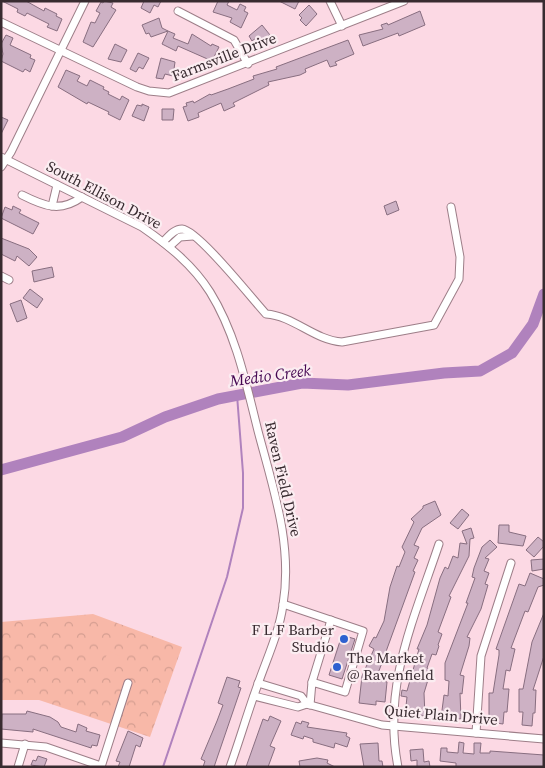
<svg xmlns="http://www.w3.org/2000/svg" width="545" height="768" viewBox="0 0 545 768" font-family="'Source Serif 4',serif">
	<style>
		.park { fill: url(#park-crowns) }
		.pitch { fill: #f8b8a8 }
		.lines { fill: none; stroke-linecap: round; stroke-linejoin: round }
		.stream { stroke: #b082bd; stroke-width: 2 }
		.river { stroke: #b082bd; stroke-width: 11 }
		.building { fill: #cdb1c4; stroke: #886e80 }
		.minor-casing { stroke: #9d7e88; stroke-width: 9 }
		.minor { stroke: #fff; stroke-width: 7 }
		.poi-dot { fill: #2e61d0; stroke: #fbedf1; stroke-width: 2 }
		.labels { text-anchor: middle; stroke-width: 4.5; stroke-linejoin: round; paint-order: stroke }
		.street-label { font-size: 15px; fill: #382b30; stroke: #fbedf1 }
		.poi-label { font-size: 15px; fill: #382b30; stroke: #fbedf1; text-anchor: end }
		.water-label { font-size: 16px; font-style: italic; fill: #440651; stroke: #fbedf1 }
	</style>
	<defs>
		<pattern id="park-crowns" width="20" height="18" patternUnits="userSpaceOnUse" patternTransform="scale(1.25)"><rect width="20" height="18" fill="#f8b8a8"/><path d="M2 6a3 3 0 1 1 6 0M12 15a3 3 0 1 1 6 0" fill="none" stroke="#d59e91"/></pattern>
	</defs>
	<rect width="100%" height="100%" fill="#fcd9e4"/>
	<!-- park -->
	<path class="park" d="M 93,614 L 182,647 L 150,737 L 39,700 L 1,700 L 1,622 Z"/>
	<!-- pitch -->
	<path class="pitch" d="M 108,651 L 120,656 L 112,677 L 100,673 Z"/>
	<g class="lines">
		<!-- stream -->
		<path class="stream" d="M 163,767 L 227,577 L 243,508 L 243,473 L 237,395"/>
		<!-- river -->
		<path class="river" d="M 1,470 L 122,437 L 165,417 L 218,399 L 302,383 L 348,385 L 444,373 L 480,371 L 512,353 L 533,324 L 544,294"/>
	</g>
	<!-- building -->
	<g class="building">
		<path d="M 2,1 L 26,1 L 44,11 L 45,8 L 57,14 L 56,16 L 62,19 L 57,31 L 47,27 L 49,24 L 27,13 L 25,16 L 17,12 L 18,9 Z"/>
		<path d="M 104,1 L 113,3 L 111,7 L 116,10 L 93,47 L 83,42 L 91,22 L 95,23 L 100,13 L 96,11 L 101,2 L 103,3 Z"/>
		<path d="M 144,1 L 161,1 L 158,7 L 154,5 L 150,13 L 141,8 Z"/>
		<path d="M 218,1 L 229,1 L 227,5 L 237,10 L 240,4 L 246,7 L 244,11 L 248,13 L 241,28 L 230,22 L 232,18 L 213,12 Z"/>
		<path d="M 279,1 L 299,1 L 295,9 Z"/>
		<path d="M 309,5 L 317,14 L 306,26 L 300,20 L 302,18 L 299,15 Z"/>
		<path d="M 420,11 L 425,25 L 399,36 L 398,33 L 363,46 L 359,35 L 383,29 L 381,25 L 387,23 L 388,25 Z"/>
		<path d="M 159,18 L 162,28 L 168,31 L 151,37 L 149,33 L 146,34 L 142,25 Z"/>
		<path d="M 262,25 L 270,35 L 260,43 L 256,38 L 252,41 L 249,36 Z"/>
		<path d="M 168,31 L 175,34 L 173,38 L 188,44 L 192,34 L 211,46 L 212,44 L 219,47 L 212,61 L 178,46 L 176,51 L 162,44 Z"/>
		<path d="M 6,35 L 13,38 L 10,45 L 31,55 L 30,58 L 35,60 L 30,72 L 25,69 L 23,72 L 1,61 L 3,54 L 1,44 Z"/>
		<path d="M 348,40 L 354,54 L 335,62 L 337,65 L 330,67 L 327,60 L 305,69 L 306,72 L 300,75 L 268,82 L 269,85 L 233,103 L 235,106 L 224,111 L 221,103 L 198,113 L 199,117 L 188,121 L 183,107 L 187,106 L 186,103 L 193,101 L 194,103 L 210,94 L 211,95 L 228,89 L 254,79 L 253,76 L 277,69 L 276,67 Z"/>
		<path d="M 115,44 L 127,50 L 121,62 L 108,59 Z"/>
		<path d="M 138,53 L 149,58 L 143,69 L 139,67 L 136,72 L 130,69 Z"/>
		<path d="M 161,58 L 175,62 L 173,76 L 165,74 L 163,79 L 156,78 Z"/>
		<path d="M 66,70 L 80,76 L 77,81 L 87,86 L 90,80 L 104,87 L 103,89 L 109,92 L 108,94 L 120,100 L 122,96 L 129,100 L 120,120 L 108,114 L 109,112 L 88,102 L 87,104 L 58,87 Z"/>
		<path d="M 142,104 L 149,107 L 144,121 L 132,116 L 137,105 L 142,106 Z"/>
		<path d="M 162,109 L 174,109 L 173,120 L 162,120 Z"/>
		<path d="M 1,117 L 8,120 L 1,134 Z"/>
		<path d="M 396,201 L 399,210 L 387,215 L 384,206 Z"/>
		<path d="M 13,206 L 21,210 L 19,213 L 39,223 L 33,234 L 1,218 L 5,207 L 12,210 Z"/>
		<path d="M 1,238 L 29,249 L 37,257 L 29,266 L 17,256 L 15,261 L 1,254 Z"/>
		<path d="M 52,267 L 54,277 L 34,282 L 32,271 Z"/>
		<path d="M 30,289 L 43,299 L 37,308 L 23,298 Z"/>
		<path d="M 21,300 L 27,318 L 17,322 L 10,304 Z"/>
		<path d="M 435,501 L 441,515 L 422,528 L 414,545 L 419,547 L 414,558 L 418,560 L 413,571 L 415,572 L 376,679 L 387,682 L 385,702 L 376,701 L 376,705 L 359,703 L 362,676 L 374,649 L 369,646 L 374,637 L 376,638 L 384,621 L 390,587 L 397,566 L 399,567 L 405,552 L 402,547 L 414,522 L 411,519 L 423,508 L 423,506 Z"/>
		<path d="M 462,509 L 469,515 L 458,529 L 450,523 Z"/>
		<path d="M 499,525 L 509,525 L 509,532 L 526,536 L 523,546 L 498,543 Z"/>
		<path d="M 471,528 L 474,538 L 470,539 L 469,556 L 449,596 L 451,597 L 438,632 L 442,634 L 438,645 L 439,646 L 436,655 L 432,654 L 427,668 L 431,670 L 424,693 L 425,716 L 405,715 L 407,697 L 401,696 L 402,690 L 407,691 L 419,649 L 417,649 L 427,625 L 440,578 L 445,567 L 448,569 L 453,556 L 458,558 L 460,543 L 467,544 L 462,531 Z"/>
		<path d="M 538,537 L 544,542 L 544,546 L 534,557 L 526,550 Z"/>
		<path d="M 490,540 L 497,547 L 485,558 L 489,559 L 484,571 L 489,573 L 485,584 L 488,585 L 481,609 L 467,637 L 470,638 L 469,646 L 460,675 L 464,676 L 462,694 L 460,693 L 461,719 L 441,718 L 444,695 L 448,696 L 449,681 L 445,680 L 445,663 L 468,603 L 466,603 L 475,578 L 472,577 L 474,568 L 482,547 Z"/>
		<path d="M 544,559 L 544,569 L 532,571 L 531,560 Z"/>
		<path d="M 530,573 L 544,579 L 544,585 L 538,587 L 528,612 L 525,611 L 511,648 L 515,649 L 510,671 L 506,670 L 503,689 L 509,689 L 507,712 L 504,712 L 503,724 L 489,722 L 489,693 L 493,693 L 499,655 L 499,650 L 496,649 L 519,584 L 525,586 Z"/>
		<path d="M 544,613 L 544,656 L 533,690 L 536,690 L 535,713 L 533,713 L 532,726 L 522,725 L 523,712 L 519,712 L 519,689 L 523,689 L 532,642 Z"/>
		<path d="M 342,635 L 355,639 L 342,679 L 329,675 Z"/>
		<path d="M 227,677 L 240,681 L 238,687 L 241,688 L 214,767 L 203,767 L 205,761 L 201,759 L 217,721 L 223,705 L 218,703 Z"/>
		<path d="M 27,711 L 50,717 L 58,722 L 61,727 L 76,732 L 78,724 L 87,728 L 86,731 L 100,735 L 97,746 L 92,745 L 91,748 L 33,729 L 33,732 L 1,729 L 2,714 L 26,714 Z"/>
		<path d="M 270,716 L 281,721 L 270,746 L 275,748 L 268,767 L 246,767 L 263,719 L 268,721 Z"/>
		<path d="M 302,721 L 309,723 L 307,727 L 347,733 L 346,736 L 350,738 L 347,747 L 335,743 L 334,748 L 313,742 L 313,739 L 304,736 L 303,739 L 291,735 L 296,722 L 301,724 Z"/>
		<path d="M 128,731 L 143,738 L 140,747 L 136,745 L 129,767 L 118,767 L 120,762 L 116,761 Z"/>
		<path d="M 459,742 L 464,743 L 463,753 L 474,754 L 474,743 L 481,743 L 480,753 L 490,753 L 490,751 L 544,755 L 544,767 L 456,767 L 456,763 L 440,761 L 441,748 L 447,748 L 447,752 L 458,753 Z"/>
		<path d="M 378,743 L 379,761 L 382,761 L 383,767 L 364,767 L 360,744 Z"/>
		<path d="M 423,749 L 424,762 L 429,761 L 430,767 L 417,767 L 417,760 L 411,761 L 410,750 Z"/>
		<path d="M 38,756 L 47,759 L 44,767 L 31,765 L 33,760 L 36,761 Z"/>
		<path d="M 317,758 L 328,760 L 327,763 L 335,767 L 300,767 L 299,761 Z"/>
	</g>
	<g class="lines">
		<defs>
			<g id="minor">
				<path d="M 330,1 L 342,26"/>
				<path d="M 178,11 L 234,40 L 248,64"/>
				<path d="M 1,22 L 137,87 L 149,91 L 169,93 L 404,1"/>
				<path d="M 1,157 L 142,227 C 168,245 193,265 210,292 C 236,334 246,383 258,431 C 273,488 293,545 283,605 C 279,633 267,658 258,684 C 248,711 240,739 230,767"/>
				<path d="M 1,167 L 11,152 L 85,1"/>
				<path d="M 22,195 C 44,206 60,213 82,197"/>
				<path d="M 52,206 L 57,185"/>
				<path d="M 163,242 C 168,237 174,229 182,229 C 198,230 253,300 266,314 C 294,316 314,340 342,342 L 434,325 L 459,279 L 460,257 L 451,207"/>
				<path d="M 169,247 L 180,237 L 193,236"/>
				<path d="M 1,276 L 9,280"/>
				<path d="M 283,604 L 363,631 L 345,692 L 312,682 L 310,705"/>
				<path d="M 312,682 L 331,620"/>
				<path d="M 258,683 L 301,696 L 307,704"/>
				<path d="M 254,696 L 298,707 L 307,704 L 382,725 L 544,739"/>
				<path d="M 476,733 L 481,656 L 511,563"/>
				<path d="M 1,743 L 46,747 L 101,766"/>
				<path d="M 18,767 L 25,744"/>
				<path d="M 101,767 L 128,683"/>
				<path d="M 398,767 C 382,686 414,619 439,544"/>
			</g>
		</defs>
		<!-- minor casing -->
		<use href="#minor" class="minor-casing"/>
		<!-- minor -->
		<use href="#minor" class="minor"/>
	</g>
	<!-- markers -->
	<g class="poi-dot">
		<circle cx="344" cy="639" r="5"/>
		<circle cx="337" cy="667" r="5"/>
	</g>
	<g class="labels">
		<!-- street labels -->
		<g class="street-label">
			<text transform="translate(224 57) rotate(-21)" y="5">Farmsville Drive</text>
			<text transform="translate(104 195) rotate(28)" y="5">South Ellison Drive</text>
			<text transform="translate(283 479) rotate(77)" y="5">Raven Field Drive</text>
			<text transform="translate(441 715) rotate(5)" y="5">Quiet Plain Drive</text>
		</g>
		<!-- poi labels -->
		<g class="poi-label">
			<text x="334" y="635">F L F Barber<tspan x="334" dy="17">Studio</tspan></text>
			<text x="347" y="663" text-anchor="start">The Market<tspan x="347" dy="17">@ Ravenfield</tspan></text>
		</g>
		<!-- water labels -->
		<g class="water-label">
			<text transform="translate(270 375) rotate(-8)" y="6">Medio Creek</text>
		</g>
	</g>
	<!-- border -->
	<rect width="545" height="768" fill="none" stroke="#382b30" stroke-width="5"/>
</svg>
